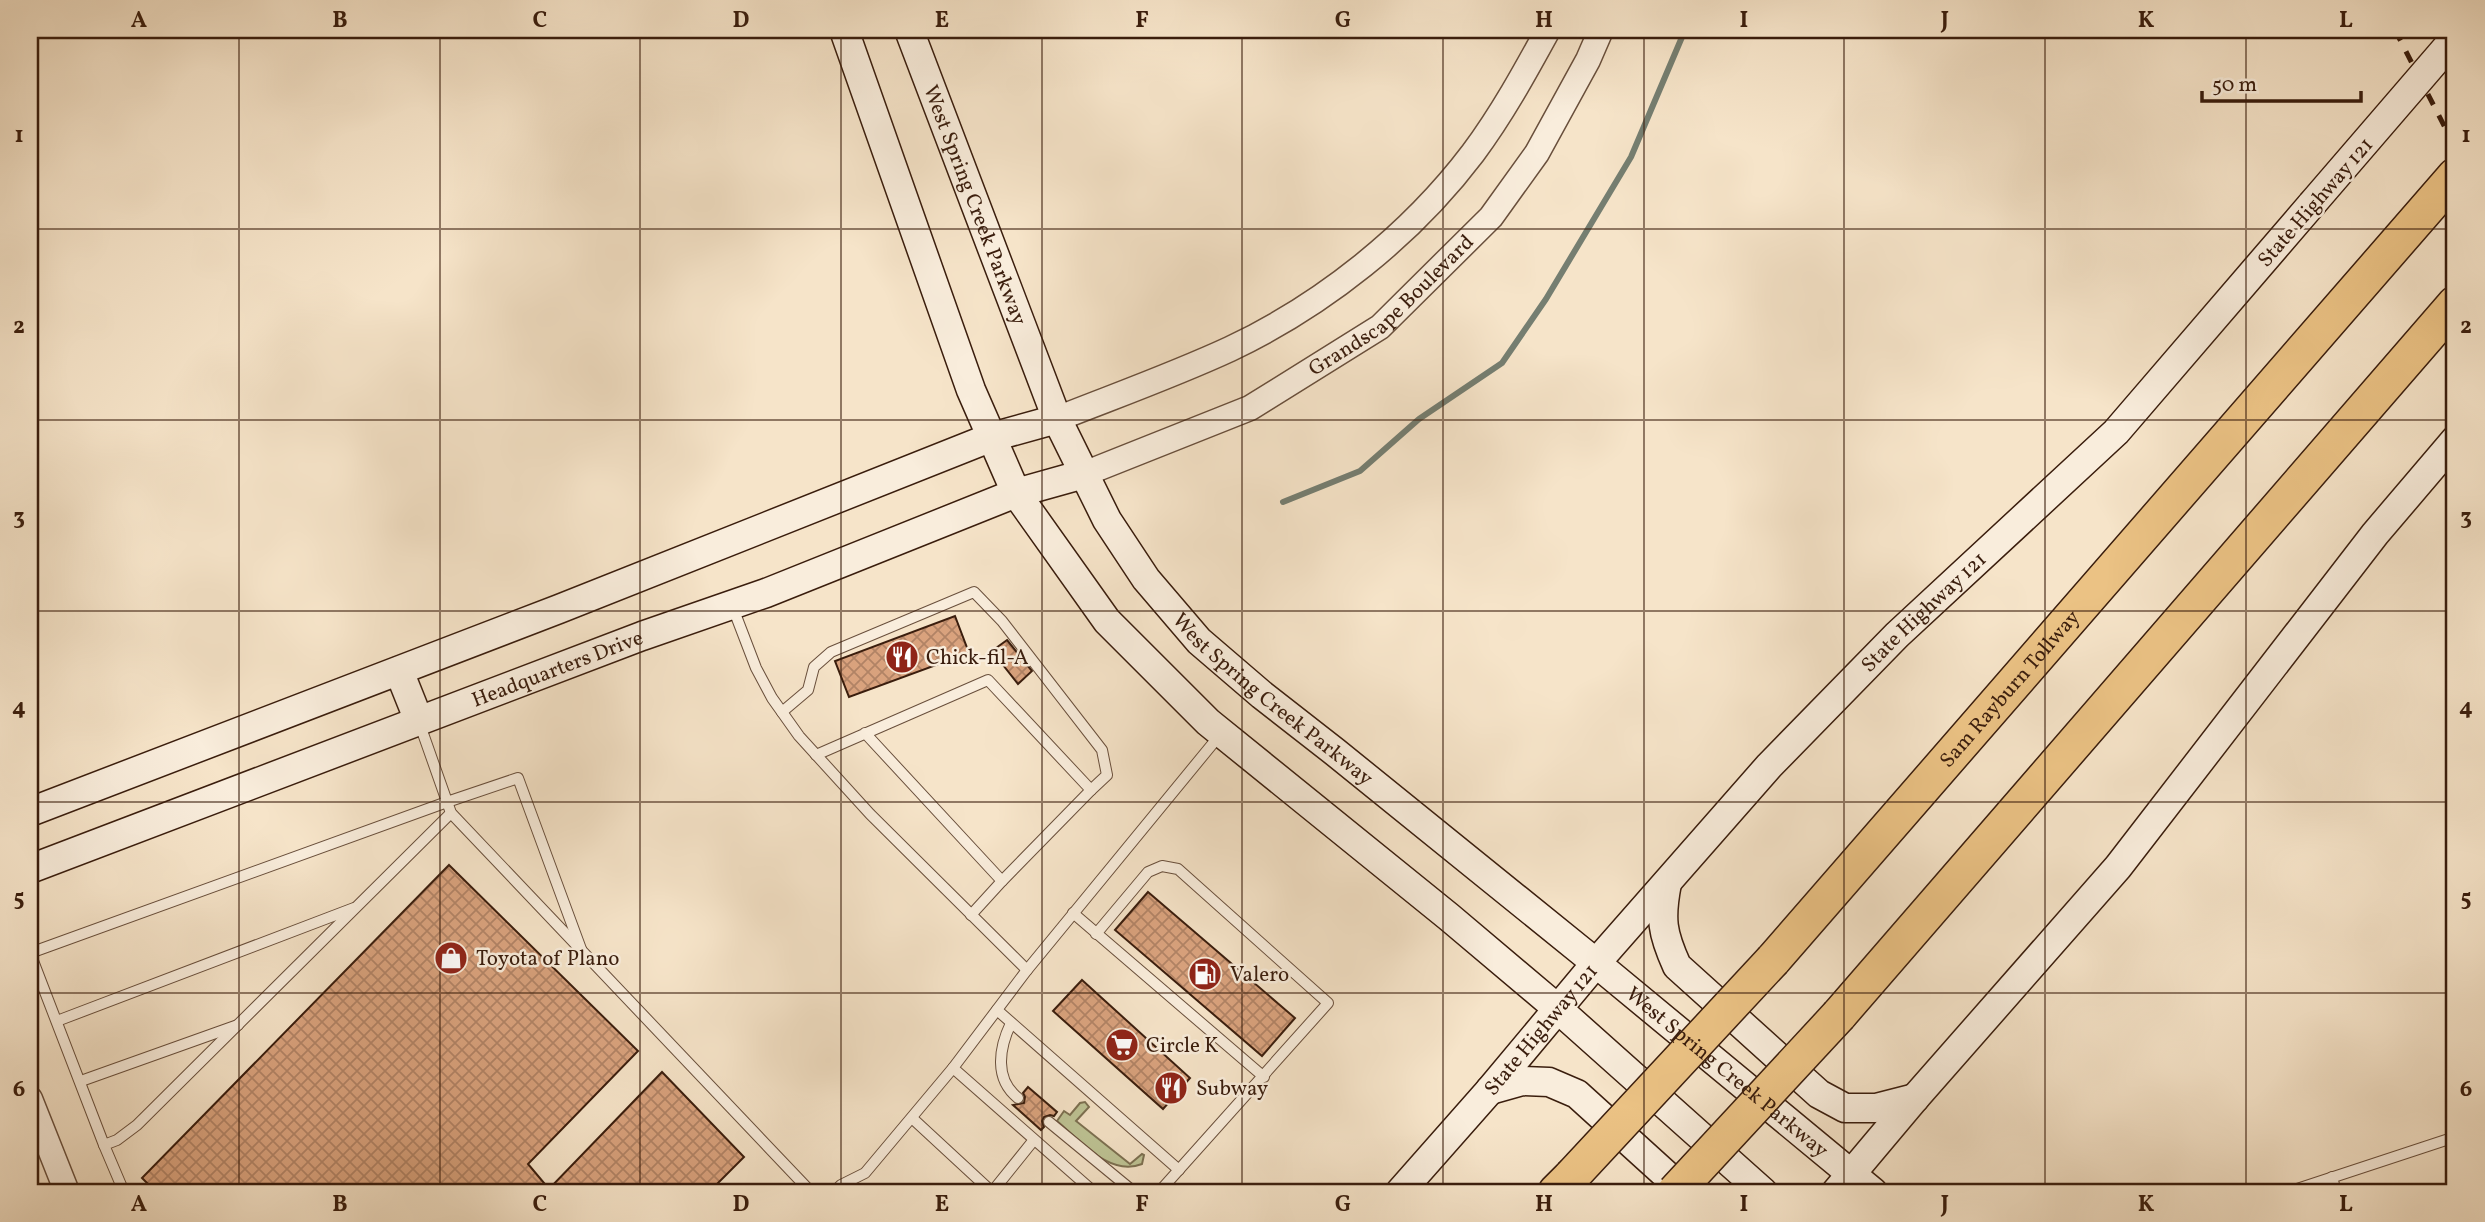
<svg xmlns="http://www.w3.org/2000/svg" width="2485" height="1222" viewBox="0 0 2485 1222" font-family="Vollkorn,serif">
	<style>
		.green { fill: #bec495; stroke: #7c7051; stroke-width: 2 }
		.lines { fill: none; stroke-linecap: round; stroke-linejoin: round }
		.stream { stroke: #757e71; stroke-width: 6 }
		.building { fill: url(#building-cross-hatch); stroke: #3a1d0d; stroke-width: 2 }
		.service-casing { stroke: #694f3c; stroke-width: 12 }
		.tertiary-casing { stroke: #694f3c; stroke-width: 27 }
		.secondary-casing { stroke: #3a1d0d; stroke-width: 31 }
		.motorway-casing { stroke: #3a1d0d; stroke-width: 38 }
		.service { stroke: #f9eddc; stroke-width: 10 }
		.tertiary { stroke: #f9eddc; stroke-width: 24 }
		.secondary { stroke: #f9eddc; stroke-width: 28 }
		.motorway { stroke: #ebc284; stroke-width: 35 }
		.rail { stroke: #3a1d0d; stroke-width: 5; stroke-dasharray: 12 12; stroke-linecap: butt }
		.secondary-bridge-casing { stroke: #3a1d0d; stroke-width: 31; stroke-linecap: butt }
		.motorway-bridge-casing { stroke: #3a1d0d; stroke-width: 38; stroke-linecap: butt }
		.secondary-bridge { stroke: #f9eddc; stroke-width: 28 }
		.motorway-bridge { stroke: #ebc284; stroke-width: 35 }
		.grid { fill: none; stroke: #3a1d0d; stroke-width: 2; stroke-opacity: 0.55 }
		.labels { text-anchor: middle; stroke-width: 5; stroke-linejoin: round; paint-order: stroke }
		.street-label { font-size: 21px; fill: #3a1d0d; stroke: #f9eddc }
		.poi-label { font-size: 21px; fill: #3a1d0d; stroke: #f9eddc; text-anchor: start }
		.neatline { fill: none; stroke: #3a1d0d; stroke-width: 2.5 }
		.grid-label { font-size: 23px; text-anchor: middle; font-weight: bold; fill: #3a1d0d }
	</style>
	<defs>
		<pattern id="building-cross-hatch" width="8" height="8" patternUnits="userSpaceOnUse" patternTransform="scale(1.75)"><rect width="8" height="8" fill="#d9a27d"/><path d="M0 0l8 8M0 8l8-8" fill="none" stroke="#b18365"/></pattern>
	</defs>
	<rect width="100%" height="100%" fill="#f6e4c9"/>
	<filter id="stains"><feTurbulence type="fractalNoise" baseFrequency=".00286" numOctaves="4"/><feColorMatrix values="0 0 0 0 .2 0 0 0 0 .09 0 0 0 0 .02 0 0 0 .5 -.17"/></filter>
	<radialGradient id="worn" r=".72"><stop offset=".6" stop-color="#630" stop-opacity="0"/><stop offset="1" stop-color="#630" stop-opacity=".3"/></radialGradient>
	<!-- green -->
	<path class="green" d="M 1085,1102 L 1089,1107 L 1076,1121 L 1130,1164 L 1142,1154 L 1144,1155 L 1142,1164 C 1109,1177 1080,1140 1057,1121 L 1064,1111 L 1070,1115 L 1080,1103 Z"/>
	<g class="lines">
		<!-- stream -->
		<path class="stream" d="M 1283,502 L 1360,471 L 1419,419 L 1502,363 L 1546,299 L 1631,157 L 1685,30"/>
	</g>
	<!-- building -->
	<g class="building">
		<path d="M 955,616 L 969,653 L 849,697 L 835,661 Z"/>
		<path d="M 1007,640 L 1032,671 L 1018,684 L 992,651 Z"/>
		<path d="M 449,865 L 638,1051 L 528,1164 L 549,1189 L 662,1072 L 744,1157 L 709,1192 L 156,1192 L 142,1178 Z"/>
		<path d="M 1148,892 L 1295,1018 L 1262,1056 L 1115,930 Z"/>
		<path d="M 1082,980 L 1190,1078 L 1163,1109 L 1053,1011 Z"/>
		<path d="M 1028,1087 L 1057,1112 L 1054,1116 L 1050,1115 L 1044,1117 L 1042,1121 L 1044,1127 L 1041,1130 L 1013,1105 L 1024,1103 L 1025,1097 L 1023,1093 Z"/>
	</g>
	<g class="lines">
		<defs>
			<g id="service">
				<path d="M 733,608 L 756,668 L 772,698 L 799,736 L 870,814 L 1027,970"/>
				<path d="M 782,712 L 808,690 L 814,667 L 831,652 L 974,592 L 1002,621 L 1102,750 L 1107,775 L 1091,790"/>
				<path d="M 420,725 L 451,813 L 811,1192"/>
				<path d="M 816,755 L 988,680 L 1091,790 L 1002,881 L 865,733"/>
				<path d="M 1073,913 L 1264,1077"/>
				<path d="M 971,915 L 1002,881"/>
				<path d="M 1096,934 L 1148,872 L 1162,866 L 1178,869 L 1328,1003 L 1159,1192"/>
				<path d="M 997,1010 L 1179,1170"/>
				<path d="M 57,1021 L 354,908"/>
				<path d="M 1011,1023 C 999,1048 994,1079 1018,1098"/>
				<path d="M 81,1081 L 238,1025"/>
				<path d="M 912,1118 L 992,1192"/>
				<path d="M 1049,1122 L 1134,1192"/>
				<path d="M 104,1145 L 30,953 L 447,802 L 518,778 L 581,949"/>
				<path d="M 2332,1177 L 2336,1192"/>
				<path d="M 124,1192 L 104,1145 L 117,1140 L 137,1125 L 451,813"/>
				<path d="M 834,1192 L 841,1185 L 865,1173 L 953,1068"/>
				<path d="M 992,1192 L 1033,1141"/>
				<path d="M 1094,1192 L 953,1068 L 1027,970 L 1219,736"/>
				<path d="M 2288,1192 L 2455,1137"/>
			</g>
			<g id="tertiary">
				<path d="M 1057,419 C 1115,396 1174,375 1230,349 C 1323,305 1411,235 1473,153 C 1502,114 1525,72 1548,30"/>
				<path id="s1" d="M 1084,474 L 1250,408 L 1380,327 L 1491,217 L 1537,153 L 1588,60 L 1601,30"/>
				<path d="M 30,1099 L 67,1192"/>
			</g>
			<g id="secondary">
				<path d="M 844,30 L 971,390 L 1016,493 L 1107,621 L 1208,722 L 1449,917 L 1558,1009 L 1763,1192"/>
				<path id="s2" d="M 909,30 L 1057,419 L 1107,520 L 1146,579 L 1199,641 L 1262,695 L 1335,752 L 1596,963 L 1873,1192"/>
				<path d="M 399,671 L 419,721"/>
				<path d="M 30,812 L 559,609 L 992,437 L 1057,419"/>
				<path id="s3" d="M 30,869 L 642,636 L 766,593 L 1016,493 L 1084,474"/>
				<path d="M 1667,883 C 1660,919 1662,933 1677,966 L 1819,1094 L 1845,1108 L 1876,1108 L 1915,1098"/>
				<path d="M 1490,1090 L 1522,1081 L 1549,1082 L 1577,1094 L 1685,1192"/>
				<path id="s4" d="M 1400,1192 L 1490,1090 L 1596,963 L 1769,766 L 1897,635 L 2116,432 L 2312,204"/>
				<path d="M 1836,1192 L 1915,1098 L 2118,867 L 2375,534 L 2455,440"/>
			</g>
			<g id="motorway">
				<path id="s5" d="M 1773,960 L 2455,176"/>
				<path d="M 1839,1015 L 2455,304"/>
				<path d="M 1556,1192 L 1572,1176"/>
			</g>
		</defs>
		<!-- service casing -->
		<use href="#service" class="service-casing"/>
		<!-- tertiary casing -->
		<use href="#tertiary" class="tertiary-casing"/>
		<!-- secondary casing -->
		<use href="#secondary" class="secondary-casing"/>
		<!-- motorway casing -->
		<use href="#motorway" class="motorway-casing"/>
		<!-- service -->
		<use href="#service" class="service"/>
		<!-- tertiary -->
		<use href="#tertiary" class="tertiary"/>
		<!-- secondary -->
		<use href="#secondary" class="secondary"/>
		<!-- motorway -->
		<use href="#motorway" class="motorway"/>
		<!-- rail -->
		<path class="rail" d="M 2395,30 L 2455,147"/>
		<defs>
			<path id="secondary-bridge" d="M 2312,204 L 2455,38"/>
			<g id="motorway-bridge">
				<path d="M 1572,1176 L 1773,960"/>
				<path d="M 1675,1192 L 1839,1015"/>
			</g>
		</defs>
		<!-- secondary-bridge casing -->
		<use href="#secondary-bridge" class="secondary-bridge-casing"/>
		<!-- motorway-bridge casing -->
		<use href="#motorway-bridge" class="motorway-bridge-casing"/>
		<!-- secondary-bridge -->
		<use href="#secondary-bridge" class="secondary-bridge"/>
		<!-- motorway-bridge -->
		<use href="#motorway-bridge" class="motorway-bridge"/>
	</g>
	<!-- grid -->
	<path class="grid" d="M 239,30 L 239,1192M 440,30 L 440,1192M 640,30 L 640,1192M 841,30 L 841,1192M 1042,30 L 1042,1192M 1242,30 L 1242,1192M 1443,30 L 1443,1192M 1644,30 L 1644,1192M 1844,30 L 1844,1192M 2045,30 L 2045,1192M 2246,30 L 2246,1192M 30,229 L 2455,229M 30,420 L 2455,420M 30,611 L 2455,611M 30,802 L 2455,802M 30,993 L 2455,993"/>
	<!-- icons -->
	<defs>
		<symbol id="restaurant-disc" viewBox="-11 -11 22 22"><circle r="9.5" fill="#8f2418" stroke="#f9eddc"/><path d="M-5-6h1v4h1v-4h1v4h1v-4h1v5L-1.5 .5V6h-2V.5L-5-1ZM5-6V6H3V1.5H1.5Q1.5-4 5-6Z" fill="#fff"/></symbol>
		<symbol id="shop-disc" viewBox="-11 -11 22 22"><circle r="9.5" fill="#8f2418" stroke="#f9eddc"/><path d="M-5-2.5h2.3a2.7 3.5 0 0 1 5.4 0H5L5.5 6h-11ZM-1.5-2.5h3a1.5 2.3 0 0 0-3 0Z" fill="#fff"/></symbol>
		<symbol id="fuel-disc" viewBox="-11 -11 22 22"><circle r="9.5" fill="#8f2418" stroke="#f9eddc"/><path d="M-5.5-6h7V0h2V4h1.3V-2.5L3-4.5l.8-.8L6-3V5H2.5V1h-1V6h-7ZM-4.2-4.7v3.2H.2V-4.7Z" fill="#fff"/></symbol>
		<symbol id="supermarket-disc" viewBox="-11 -11 22 22"><circle r="9.5" fill="#8f2418" stroke="#f9eddc"/><path d="M-6-5.5h2.5l.6 2H6L4.5 2H-2.5L-4.4-4H-6ZM-1.5 3.2a1.3 1.3 0 1 0 .1 0ZM3 3.2a1.3 1.3 0 1 0 .1 0Z" fill="#fff"/></symbol>
	</defs>
	<g fill-rule="evenodd">
		<use href="#restaurant-disc" x="883" y="638" width="38" height="38"/>
		<use href="#shop-disc" x="432" y="939" width="38" height="38"/>
		<use href="#fuel-disc" x="1186" y="955" width="38" height="38"/>
		<use href="#supermarket-disc" x="1103" y="1026" width="38" height="38"/>
		<use href="#restaurant-disc" x="1152" y="1069" width="38" height="38"/>
	</g>
	<g class="labels">
		<!-- street labels -->
		<g class="street-label">
			<text transform="translate(2315 202) rotate(-49)" y="7">State Highway 121</text>
			<text dy="7" stroke="none"><textPath href="#s2" startOffset="187">West Spring Creek Parkway</textPath></text>
			<text dy="7" stroke="none"><textPath href="#s1" startOffset="354">Grandscape Boulevard</textPath></text>
			<text dy="7" stroke="none"><textPath href="#s4" startOffset="782">State Highway 121</textPath></text>
			<text dy="7" stroke="none"><textPath href="#s3" startOffset="564">Headquarters Drive</textPath></text>
			<text dy="7" stroke="none"><textPath href="#s5" startOffset="360">Sam Rayburn Tollway</textPath></text>
			<text dy="7" stroke="none"><textPath href="#s2" startOffset="775">West Spring Creek Parkway</textPath></text>
			<text dy="7" stroke="none"><textPath href="#s4" startOffset="215">State Highway 121</textPath></text>
			<text dy="7" stroke="none"><textPath href="#s2" startOffset="1363">West Spring Creek Parkway</textPath></text>
		</g>
		<!-- poi labels -->
		<g class="poi-label">
			<text x="926" y="664">Chick-fil-A</text>
			<text x="476" y="965">Toyota of Plano</text>
			<text x="1230" y="981">Valero</text>
			<text x="1146" y="1052">Circle K</text>
			<text x="1196" y="1095">Subway</text>
		</g>
	</g>
	<!-- margin -->
	<rect width="2485" height="1222" fill="none" stroke="#f6e4c9" stroke-width="77"/>
	<!-- scale -->
	<path d="M2202 91v10h159v-10" fill="none" stroke="#3a1d0d" stroke-width="3.5"/>
	<text x="2212" y="91" font-size="21" fill="#3a1d0d" stroke="#f9eddc" stroke-width="5" paint-order="stroke">50 m</text>
	<rect x="38" y="38" width="2408" height="1146" class="neatline"/>
	<g class="grid-label">
		<text x="139" y="27">A</text>
		<text x="340" y="27">B</text>
		<text x="540" y="27">C</text>
		<text x="741" y="27">D</text>
		<text x="942" y="27">E</text>
		<text x="1142" y="27">F</text>
		<text x="1343" y="27">G</text>
		<text x="1544" y="27">H</text>
		<text x="1744" y="27">I</text>
		<text x="1945" y="27">J</text>
		<text x="2146" y="27">K</text>
		<text x="2346" y="27">L</text>
		<text x="19" y="142">1</text>
		<text x="2466" y="142">1</text>
		<text x="19" y="333">2</text>
		<text x="2466" y="333">2</text>
		<text x="19" y="524">3</text>
		<text x="2466" y="524">3</text>
		<text x="19" y="714">4</text>
		<text x="2466" y="714">4</text>
		<text x="19" y="905">5</text>
		<text x="2466" y="905">5</text>
		<text x="19" y="1096">6</text>
		<text x="2466" y="1096">6</text>
		<text x="139" y="1211">A</text>
		<text x="340" y="1211">B</text>
		<text x="540" y="1211">C</text>
		<text x="741" y="1211">D</text>
		<text x="942" y="1211">E</text>
		<text x="1142" y="1211">F</text>
		<text x="1343" y="1211">G</text>
		<text x="1544" y="1211">H</text>
		<text x="1744" y="1211">I</text>
		<text x="1945" y="1211">J</text>
		<text x="2146" y="1211">K</text>
		<text x="2346" y="1211">L</text>
	</g>
	<rect width="100%" height="100%" filter="url(#stains)"/>
	<rect width="100%" height="100%" fill="url(#worn)"/>
</svg>
